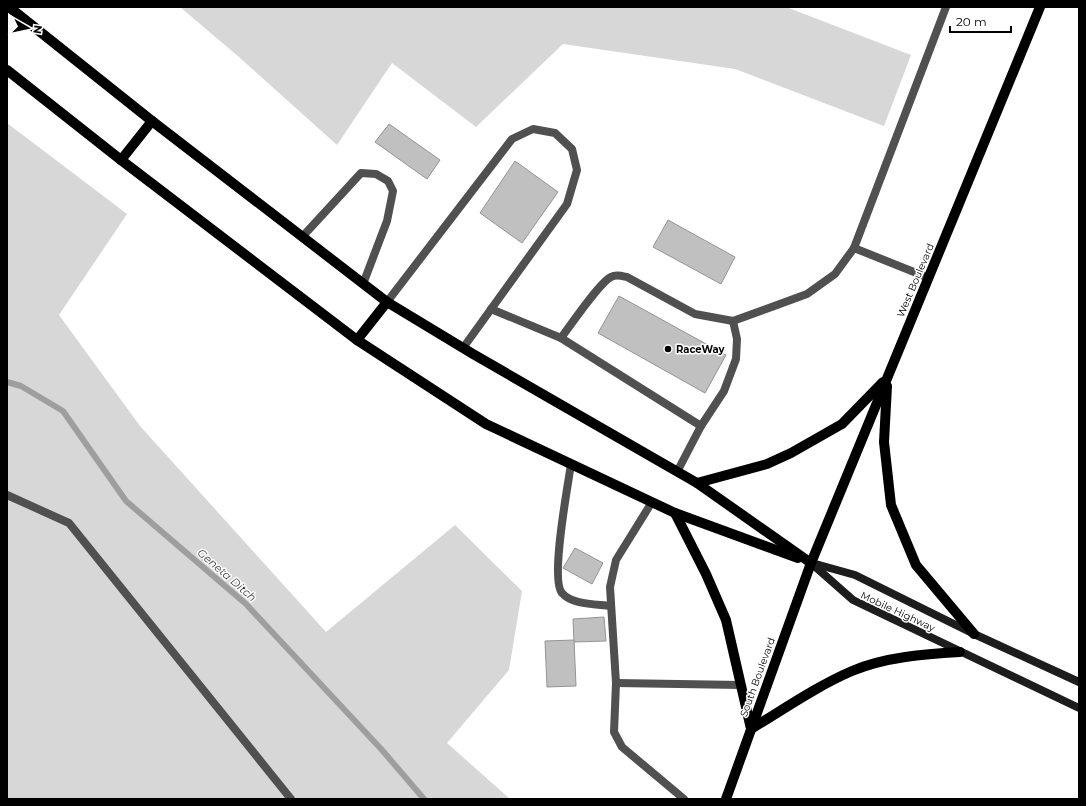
<svg xmlns="http://www.w3.org/2000/svg" width="1086" height="806" viewBox="0 0 1086 806" font-family="Montserrat,sans-serif">
	<style>
		.green { fill: #d7d7d7 }
		.lines { fill: none; stroke-linecap: round; stroke-linejoin: round }
		.stream { stroke: #9e9e9e; stroke-width: 6 }
		.building { fill: #c0c0c0; stroke: #949494 }
		.service { stroke: #505050; stroke-width: 8 }
		.secondary { stroke: #1d1d1d; stroke-width: 8 }
		.primary { stroke: #000; stroke-width: 10 }
		.poi-dot { fill: #000; stroke: #fff; stroke-width: 1.5 }
		.labels { text-anchor: middle; stroke-width: 3; stroke-linejoin: round; paint-order: stroke }
		.street-label { font-size: 10px; fill: #000; stroke: #fff }
		.poi-label { font-size: 10px; font-weight: bold; fill: #000; stroke: #fff; text-anchor: start }
		.water-label { font-size: 11px; font-style: italic; fill: #3f3f3f; stroke: #fff }
	</style>
	<rect width="100%" height="100%" fill="#fff"/>
	<!-- green -->
	<g class="green">
		<path d="M 180,7 L 786,7 L 911,55 L 884,126 L 735,69 L 563,44 L 476,127 L 392,63 L 337,145 L 239,57 Z"/>
		<path d="M 7,123 L 127,214 L 59,315 L 140,426 L 326,632 L 455,525 L 522,591 L 509,670 L 447,743 L 510,799 L 7,799 Z"/>
	</g>
	<g class="lines">
		<!-- stream -->
		<path class="stream" d="M 7,382 L 21,386 L 63,411 L 126,501 L 246,604 L 382,750 L 424,799"/>
	</g>
	<!-- building -->
	<g class="building">
		<path d="M 389,124 L 440,160 L 427,179 L 375,142 Z"/>
		<path d="M 515,161 L 558,192 L 522,243 L 480,213 Z"/>
		<path d="M 668,220 L 735,257 L 721,284 L 653,247 Z"/>
		<path d="M 619,296 L 726,355 L 705,393 L 598,333 Z"/>
		<path d="M 575,548 L 603,563 L 592,584 L 563,568 Z"/>
		<path d="M 604,617 L 606,641 L 574,642 L 573,619 Z"/>
		<path d="M 574,640 L 576,686 L 547,687 L 545,641 Z"/>
	</g>
	<g class="lines">
		<!-- service -->
		<g class="service">
			<path d="M 303,236 L 361,173 L 376,174 L 388,181 L 393,191 L 387,221 L 363,284"/>
			<path d="M 854,248 L 946,7"/>
			<path d="M 387,302 L 512,139 L 533,129 L 555,133 L 572,149 L 577,170 L 567,204 L 463,348"/>
			<path d="M 491,309 L 561,338 C 570,326 600,282 611,277 C 616,274 622,276 627,277 L 695,314 L 733,321 L 807,294 L 835,274 L 854,248 L 929,278"/>
			<path d="M 561,338 L 701,426"/>
			<path d="M 571,464 C 568,485 550,580 562,593 C 572,605 596,604 611,606"/>
			<path d="M 677,472 L 701,426 L 724,391 L 736,359 L 737,339 L 733,321"/>
			<path d="M 7,495 L 69,523 L 291,799"/>
			<path d="M 652,502 L 616,560 L 610,587 L 616,683 L 614,732 L 622,747 L 684,799"/>
			<path d="M 616,683 L 741,685"/>
		</g>
		<!-- secondary -->
		<g class="secondary">
			<path d="M 811,563 L 853,600 L 1079,708"/>
			<path d="M 812,563 L 855,575 L 974,634 L 1079,682"/>
		</g>
		<!-- primary -->
		<g class="primary">
			<path d="M 9,7 L 152,121 L 387,302 L 473,354 L 697,483 L 811,563"/>
			<path d="M 7,70 L 121,160 L 357,340 L 486,424 L 675,513 L 798,558"/>
			<path d="M 121,160 L 152,121"/>
			<path d="M 357,340 L 387,302"/>
			<path d="M 887,386 L 884,442 L 891,505 L 916,565 L 974,634"/>
			<path d="M 697,483 L 767,464 L 791,453 L 842,424 L 883,382"/>
			<path d="M 675,513 L 706,574 L 726,620 L 751,729"/>
			<path d="M 751,729 C 784,709 817,686 852,671 C 885,657 925,654 960,652"/>
			<path d="M 726,799 L 811,563 L 1040,7"/>
		</g>
	</g>
	<!-- markers -->
	<circle class="poi-dot" cx="668" cy="349" r="4"/>
	<g class="labels">
		<!-- street labels -->
		<g class="street-label">
			<text transform="translate(915 280) rotate(-67)" y="4">West Boulevard</text>
			<text transform="translate(898 611) rotate(25)" y="4">Mobile Highway</text>
			<text transform="translate(757 677) rotate(-70)" y="4">South Boulevard</text>
		</g>
		<!-- poi labels -->
		<g class="poi-label">
			<text x="676" y="353">RaceWay</text>
		</g>
		<!-- water labels -->
		<g class="water-label">
			<text transform="translate(227 575) rotate(41)" y="4">Geneta Ditch</text>
		</g>
	</g>
	<!-- border -->
	<rect width="1086" height="806" fill="none" stroke="#000000" stroke-width="16"/>
	<!-- north arrow -->
	<g transform="translate(28 28) rotate(99)" stroke="#ffffff" stroke-width="3" paint-order="stroke">
	<path d="M0-3L7 15L0 10L-7 15Z" fill="#000000"/>
	<text y="-6" font-size="11" font-weight="bold" text-anchor="middle" fill="#000000">N</text>
	</g>
	<!-- scale -->
	<path d="M950 26v6h61v-6" fill="none" stroke="#000000" stroke-width="2"/>
	<text x="956" y="26" font-size="12" fill="#000000" stroke="#ffffff" stroke-width="3" paint-order="stroke">20 m</text>
</svg>
